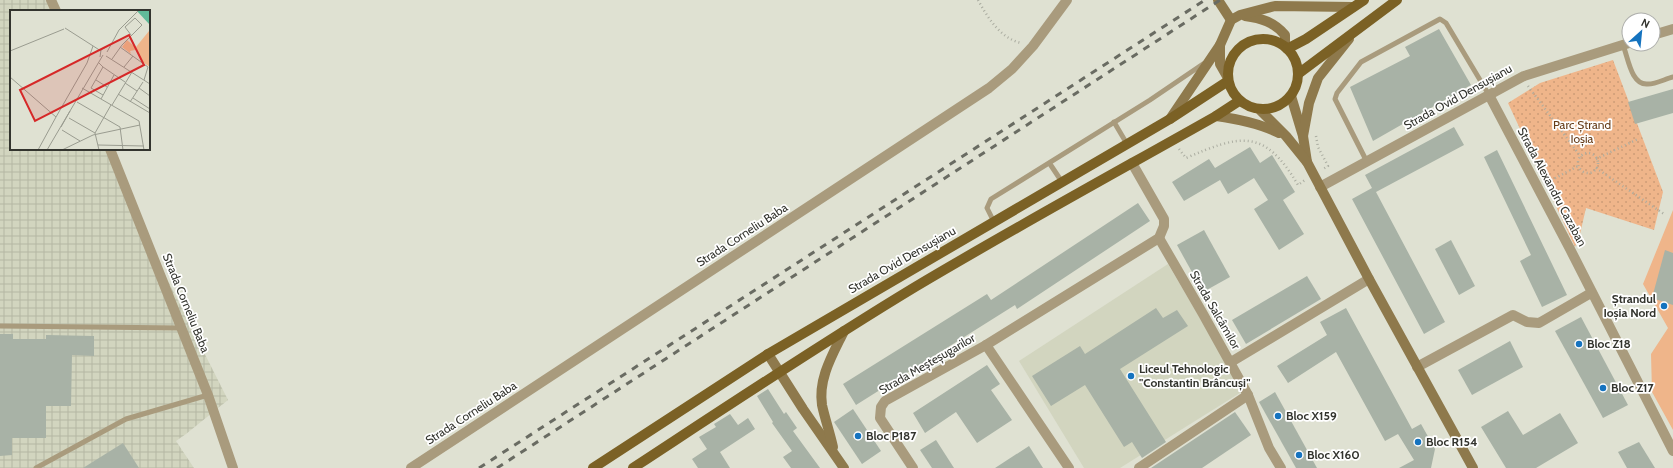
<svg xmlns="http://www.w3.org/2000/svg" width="1673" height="468" viewBox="0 0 1673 468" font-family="Cabin,sans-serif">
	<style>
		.built { fill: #d2d5bf }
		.industrial { fill: url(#industrial-grid) }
		.green { fill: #efb58a }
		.park { fill: url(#park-dots) }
		.building { fill: #a8b2a6 }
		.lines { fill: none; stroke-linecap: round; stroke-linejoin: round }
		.path { stroke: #abada1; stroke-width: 2.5; stroke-dasharray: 1 3; stroke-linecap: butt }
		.lane { stroke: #a99b7d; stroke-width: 5 }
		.street { stroke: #a99b7d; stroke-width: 10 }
		.secondary { stroke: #8e794c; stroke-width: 10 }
		.primary { stroke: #7b6125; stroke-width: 10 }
		.rail { stroke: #696b62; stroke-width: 3; stroke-dasharray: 7 7; stroke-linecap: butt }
		.poi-dot { fill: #1573bf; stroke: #fff; stroke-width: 1.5 }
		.labels { text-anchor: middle; stroke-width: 3.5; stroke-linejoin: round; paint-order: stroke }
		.street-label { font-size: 12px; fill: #33342e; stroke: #fff }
		.park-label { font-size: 12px; fill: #663c18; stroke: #fff }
		.poi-label { font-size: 12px; font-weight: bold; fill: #33342e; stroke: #fff; text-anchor: start }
		.inset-road { fill: none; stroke: #9a9c90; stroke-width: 1 }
		.view { fill: #d62828; fill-opacity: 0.15; stroke: #d62828; stroke-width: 2 }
		.inset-edge { fill: none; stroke: #33342e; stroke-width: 2 }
	</style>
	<defs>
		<pattern id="industrial-grid" width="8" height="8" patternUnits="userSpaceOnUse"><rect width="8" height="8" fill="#d2d5bf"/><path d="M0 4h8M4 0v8" fill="none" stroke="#b5b7a4"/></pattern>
		<pattern id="park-dots" width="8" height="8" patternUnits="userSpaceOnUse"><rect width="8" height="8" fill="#efb58a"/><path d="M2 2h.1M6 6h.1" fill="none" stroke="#cd9c77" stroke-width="1.8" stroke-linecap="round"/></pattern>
	</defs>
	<rect width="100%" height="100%" fill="#dfe1d2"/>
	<!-- built -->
	<path class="built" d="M 1168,264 L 1243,391 L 1120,468 L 1084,468 L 1019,361 Z"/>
	<!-- industrial -->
	<path class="industrial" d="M 0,0 L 48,0 L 52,11 L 11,11 L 11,149 L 107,149 L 163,271 L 228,400 L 186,434 L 176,441 L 194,468 L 0,468 Z"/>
	<!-- green -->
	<path class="green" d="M 1673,210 L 1673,430 L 1652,392 L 1651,354 L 1668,328 L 1643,284 Z"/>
	<!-- park -->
	<path class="park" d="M 1613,60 L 1663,192 L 1654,230 L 1586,208 L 1580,234 L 1575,247 L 1508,103 L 1540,83 Z"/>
	<!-- building -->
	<g class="building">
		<path d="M 1439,29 L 1471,85 L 1373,141 L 1350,87 L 1410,56 L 1405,47 Z"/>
		<path d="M 1673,89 L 1673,113 L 1635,124 L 1628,102 Z"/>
		<path d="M 1454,127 L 1464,145 L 1376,192 L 1445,322 L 1424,334 L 1352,199 L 1372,188 L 1365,175 Z"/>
		<path d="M 1250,147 L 1260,163 L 1272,155 L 1295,192 L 1283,200 L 1304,234 L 1279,250 L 1254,209 L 1268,200 L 1254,178 L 1228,194 L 1220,180 L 1184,201 L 1172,182 L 1209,159 L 1215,168 Z"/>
		<path d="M 1497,150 L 1567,295 L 1542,307 L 1520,261 L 1531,255 L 1484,157 Z"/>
		<path d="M 1138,203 L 1150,221 L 1017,309 L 1015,305 L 856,405 L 843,384 L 987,294 L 991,300 Z"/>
		<path d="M 1204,230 L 1230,277 L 1203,292 L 1177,245 Z"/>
		<path d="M 1451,240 L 1475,286 L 1459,295 L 1435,249 Z"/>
		<path d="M 1665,250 L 1673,253 L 1673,305 L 1652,298 Z"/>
		<path d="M 1307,276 L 1321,299 L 1246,344 L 1232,320 Z"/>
		<path d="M 1156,308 L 1163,318 L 1177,310 L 1188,326 L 1120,369 L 1166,442 L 1142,458 L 1132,442 L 1124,447 L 1085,385 L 1051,406 L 1032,376 L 1080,346 L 1085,354 Z"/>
		<path d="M 1346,308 L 1412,429 L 1421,424 L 1435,449 L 1431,468 L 1399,468 L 1414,460 L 1398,434 L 1385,441 L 1336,352 L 1288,383 L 1277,366 L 1327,335 L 1320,322 Z"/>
		<path d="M 1581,317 L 1628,405 L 1603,418 L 1555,331 Z"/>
		<path d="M 0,334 L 13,334 L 13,339 L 46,339 L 46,335 L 94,336 L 94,356 L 72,355 L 71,406 L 46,406 L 46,438 L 12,438 L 12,455 L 0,456 Z"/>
		<path d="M 1510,341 L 1523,367 L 1472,395 L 1458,370 Z"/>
		<path d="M 987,365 L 1000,384 L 991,390 L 1012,420 L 977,443 L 956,412 L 925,433 L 913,413 Z"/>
		<path d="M 768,389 L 784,414 L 786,412 L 797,428 L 793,431 L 820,468 L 791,468 L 783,457 L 792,451 L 772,423 L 773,422 L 757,396 Z"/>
		<path d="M 1275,392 L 1317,468 L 1296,468 L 1259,402 Z"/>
		<path d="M 853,409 L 881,451 L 862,464 L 834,422 Z"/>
		<path d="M 1508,411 L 1523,435 L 1560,413 L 1578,443 L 1536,468 L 1506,468 L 1481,427 Z"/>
		<path d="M 1235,412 L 1251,435 L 1202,468 L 1151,468 Z"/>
		<path d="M 730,414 L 738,425 L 748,418 L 755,429 L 720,452 L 730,468 L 698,468 L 692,459 L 707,449 L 699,437 L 716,427 L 714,424 Z"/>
		<path d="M 936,440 L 954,468 L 932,468 L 920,450 Z"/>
		<path d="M 1639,442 L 1655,468 L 1627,468 L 1618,452 Z"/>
		<path d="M 123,443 L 139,468 L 83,468 Z"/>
		<path d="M 1029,446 L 1043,468 L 995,468 Z"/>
	</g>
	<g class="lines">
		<!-- path -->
		<g class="path">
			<path d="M 978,0 C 988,18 1000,38 1021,43"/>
			<path d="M 1528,86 L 1581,157"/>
			<path d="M 1316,136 L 1318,147 L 1328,166 L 1323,169"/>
			<path d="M 1179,149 L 1186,158 C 1240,135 1264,127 1298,185 L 1305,180"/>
			<circle cx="1588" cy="163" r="10"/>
			<path d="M 1596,159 L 1638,139"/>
			<path d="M 1596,168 L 1664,214"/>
			<path d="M 1548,182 L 1578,166"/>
		</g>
		<!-- lane -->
		<g class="lane">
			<path d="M 1623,45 C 1628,57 1631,86 1648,84 C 1656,84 1665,79 1673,77"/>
			<path d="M 1114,122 L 1127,144"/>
			<path d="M 1367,162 L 1335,99 L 1337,93 L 1361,62 L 1440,19 L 1446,23 L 1489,95"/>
			<path d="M 1050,164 L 1062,182"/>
			<path d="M 994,222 L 987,208 L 991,199 L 1150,100 L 1203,64"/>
			<path d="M 0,326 L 181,328"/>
			<path d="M 36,468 L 126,419 L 208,395"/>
		</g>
		<!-- street -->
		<g class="street">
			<path d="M 51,0 L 56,11"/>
			<path d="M 1653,35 L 1673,29"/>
			<path d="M 1489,95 L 1570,249 L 1673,451"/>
			<path d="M 110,149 L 208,395 L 233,468"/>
			<path d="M 1320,187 L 1524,76 L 1629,43"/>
			<path d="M 1159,238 L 1203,314 L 1248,395 L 1269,448 L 1281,468"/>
			<path d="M 986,345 L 1069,468"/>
			<path d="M 1231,362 L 1369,279"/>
			<path d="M 1417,367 L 1513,315 L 1527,322 L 1539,323 L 1591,293"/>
			<path d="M 411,468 L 989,88 L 1012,69 L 1033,46 L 1067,0"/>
			<path d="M 913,468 L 880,418 L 881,407 L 885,401 L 986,345 L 1159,238 L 1164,226 L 1164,219 L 1132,163"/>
			<path d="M 1139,468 L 1248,395"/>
		</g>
		<!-- secondary -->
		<g class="secondary">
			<path d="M 1218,0 L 1231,20"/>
			<path d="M 1245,16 C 1261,18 1274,22 1285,35 L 1285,47"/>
			<path d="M 1228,78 L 1220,64 L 1220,45 L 1231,20 L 1240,15 L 1275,6 L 1353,7"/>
			<path d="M 1291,96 L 1303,136 L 1307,162"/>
			<path d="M 1260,110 L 1286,136 L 1307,162 L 1369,279 L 1473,468"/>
			<path d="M 1216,116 C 1238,119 1259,123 1279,133"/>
			<path d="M 1170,119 L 1220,45"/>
			<path d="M 1303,136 L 1309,103 L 1318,78 L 1349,39"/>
			<path d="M 768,354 L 803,409 L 844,468"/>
			<path d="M 833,447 C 830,433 825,419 822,405 C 818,378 833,354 844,331"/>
		</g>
		<!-- primary -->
		<g class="primary">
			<circle cx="1263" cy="74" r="35"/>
			<path d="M 1287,49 L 1306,39 L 1364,0"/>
			<path d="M 1298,74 L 1397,0"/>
			<path d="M 593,468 L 768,354 L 1170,119 L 1228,81"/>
			<path d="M 633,468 C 726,407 819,345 915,287 C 1014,228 1115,173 1216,116 L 1239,101"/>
		</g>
		<!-- rail -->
		<g class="rail">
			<path d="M 479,468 L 1205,0"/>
			<path d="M 497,468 L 1220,0"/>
		</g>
	</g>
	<!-- markers -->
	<g class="poi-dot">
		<circle cx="1664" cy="306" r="4"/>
		<circle cx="1579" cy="344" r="4"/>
		<circle cx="1131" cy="376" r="4"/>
		<circle cx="1603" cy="388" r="4"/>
		<circle cx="1278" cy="416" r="4"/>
		<circle cx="858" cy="436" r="4"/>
		<circle cx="1418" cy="442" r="4"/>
		<circle cx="1299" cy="455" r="4"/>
	</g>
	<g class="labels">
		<!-- street labels -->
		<g class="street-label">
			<text transform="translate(1458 97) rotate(-29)" y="4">Strada Ovid Densușianu</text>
			<text transform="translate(1552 187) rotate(62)" y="4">Strada Alexandru Cazaban</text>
			<text transform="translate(742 235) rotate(-33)" y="4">Strada Corneliu Baba</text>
			<text transform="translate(902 260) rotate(-30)" y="4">Strada Ovid Densușianu</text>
			<text transform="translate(186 303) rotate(68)" y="4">Strada Corneliu Baba</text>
			<text transform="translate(1215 310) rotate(60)" y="4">Strada Salcâmilor</text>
			<text transform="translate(927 364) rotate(-30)" y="4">Strada Meșteșugarilor</text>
			<text transform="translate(471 413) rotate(-33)" y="4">Strada Corneliu Baba</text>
		</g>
		<!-- park labels -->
		<g class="park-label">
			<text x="1582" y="129">Parc Ștrand<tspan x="1582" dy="14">Ioșia</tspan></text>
		</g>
		<!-- poi labels -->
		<g class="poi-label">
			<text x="1656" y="303" text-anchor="end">Ștrandul<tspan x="1656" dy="14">Ioșia Nord</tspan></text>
			<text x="1587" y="348">Bloc Z18</text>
			<text x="1139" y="373">Liceul Tehnologic<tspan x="1139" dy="14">"Constantin Brâncuși"</tspan></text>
			<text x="1611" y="392">Bloc Z17</text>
			<text x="1286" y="420">Bloc X159</text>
			<text x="866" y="440">Bloc P187</text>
			<text x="1426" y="446">Bloc R154</text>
			<text x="1307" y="459">Bloc X160</text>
		</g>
	</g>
	<!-- overview -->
	<g transform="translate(10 10)">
		<rect width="140" height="140" fill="#dfe1d2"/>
		<path d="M 139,21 L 140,21 L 140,57 L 131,51 L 126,37 Z" fill="#efb58a"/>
		<path d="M 117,30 L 125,37 L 125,40 L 120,41 L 121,44 L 112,37 Z" fill="#efb58a"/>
		<path d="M 126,0 L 140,0 L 140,15 Z" fill="#61ba99"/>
		<path class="inset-road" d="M 55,18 L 91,41M 110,37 L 138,57 L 134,70M 0,41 L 54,19M 97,42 L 109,20 L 129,0M 96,46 L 140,74M 90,47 L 91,40 L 98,36M 102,49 L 112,35 L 132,15 L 125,8 L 115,17 L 121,25M 89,53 L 93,57 L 81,78 L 93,85M 93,57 L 115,72M 114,57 L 123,46M 0,67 L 46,107 L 77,53 L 83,36M 86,70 L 97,77M 115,73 L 127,81M 72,78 L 129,111 L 134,140M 129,78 L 140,86M 108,84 L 140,103M 123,88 L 140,99M 91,89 L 104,65M 67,92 L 110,117 L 113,140M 120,92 L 133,72M 102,95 L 122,62M 59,108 L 85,123M 51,117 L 60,101M 52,120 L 70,131M 88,135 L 134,136M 28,140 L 46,107M 37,140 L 93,45M 52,140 L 83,125 L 130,115M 89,140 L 85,123 L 101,95"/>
		<path class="view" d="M 119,25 L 134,55 L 25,111 L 10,80 Z"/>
		<rect width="140" height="140" class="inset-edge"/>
	</g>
	<!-- north arrow -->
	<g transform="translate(1641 32) rotate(27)"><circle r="19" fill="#ffffff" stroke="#adaeab"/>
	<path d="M0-3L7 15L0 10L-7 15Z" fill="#1573bf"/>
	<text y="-6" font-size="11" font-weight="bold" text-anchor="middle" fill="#33342e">N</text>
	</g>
</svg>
